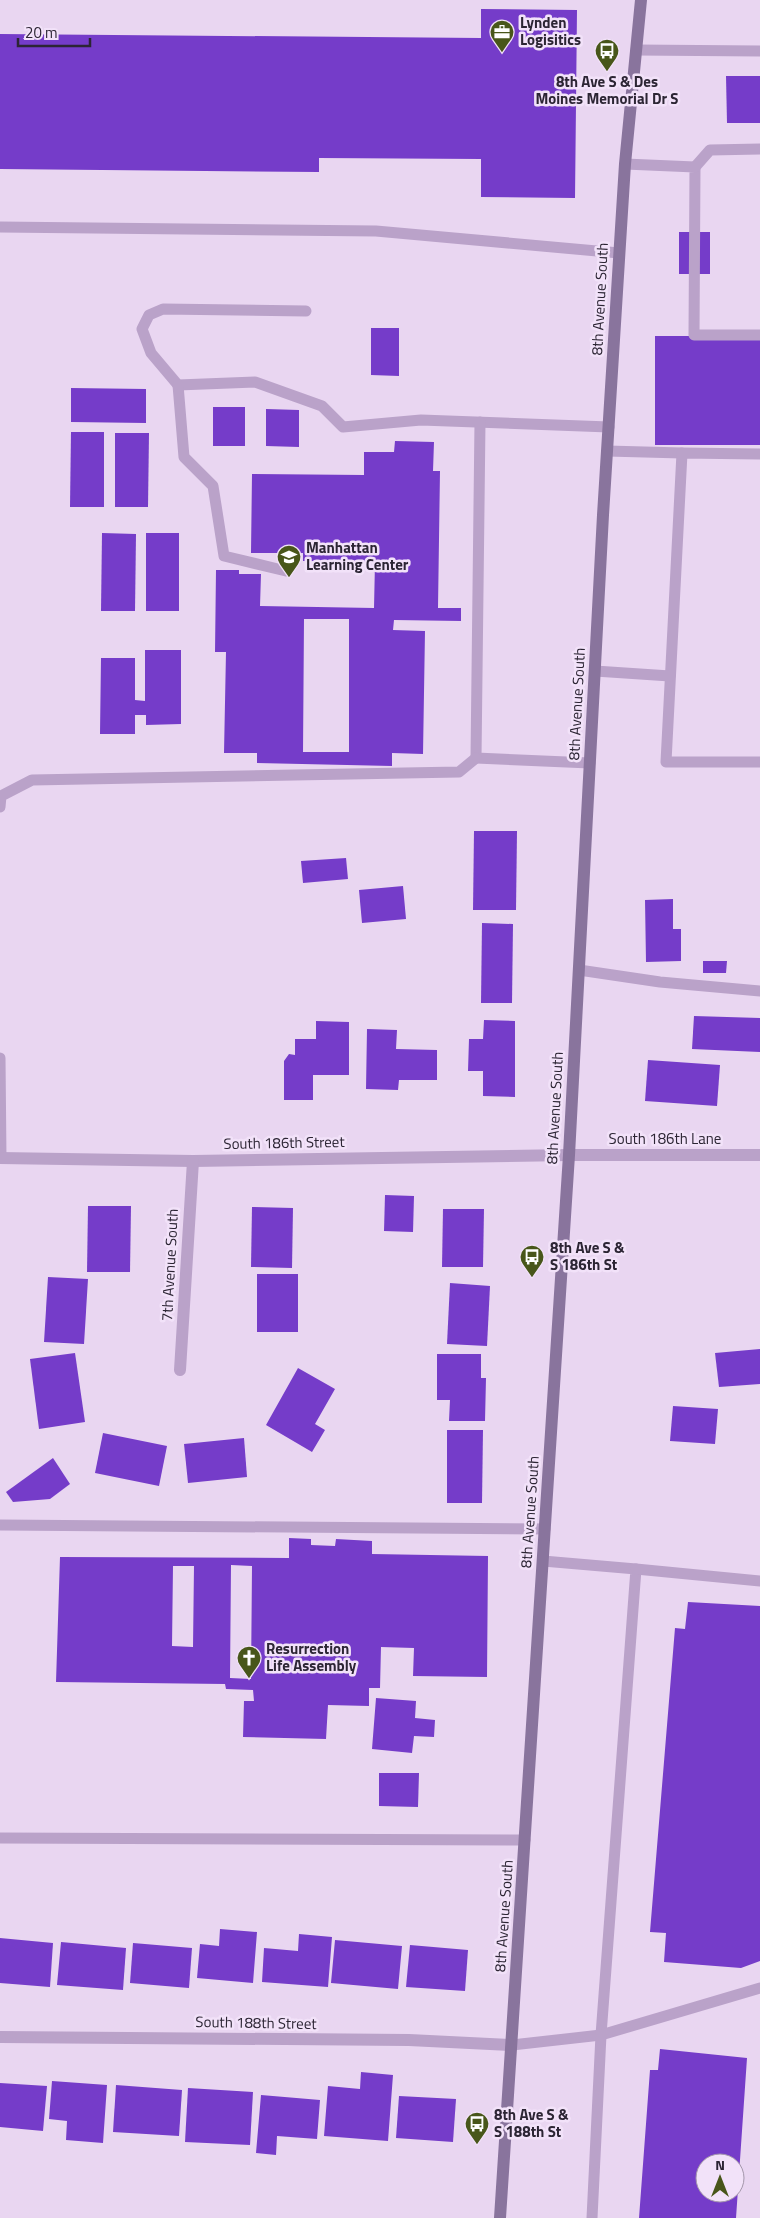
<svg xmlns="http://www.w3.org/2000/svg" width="760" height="2218" viewBox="0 0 760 2218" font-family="'Titillium Web',sans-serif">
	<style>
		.building { fill: #753cc9; fill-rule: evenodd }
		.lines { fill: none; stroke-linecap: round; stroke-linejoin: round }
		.lane { stroke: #baa2c9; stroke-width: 11 }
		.street { stroke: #baa2c9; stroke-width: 12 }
		.secondary { stroke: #89749d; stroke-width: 12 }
		.labels { text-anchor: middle; stroke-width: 5; stroke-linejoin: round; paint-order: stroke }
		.poi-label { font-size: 15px; font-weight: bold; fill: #2c2534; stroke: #f2e2f9; text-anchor: start }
		.street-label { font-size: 15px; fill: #2c2534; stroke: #f2e2f9 }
	</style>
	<rect width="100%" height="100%" fill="#e9d6f1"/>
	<!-- building -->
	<g class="building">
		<path d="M 481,9 L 577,10 L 575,198 L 481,197 L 481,159 L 319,158 L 319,172 L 0,169 L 0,34 L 481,38 Z"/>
		<path d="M 726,76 L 760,76 L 760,123 L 727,123 Z"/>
		<rect x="679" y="232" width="31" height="42"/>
		<path d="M 371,328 L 399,328 L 399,376 L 371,375 Z"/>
		<rect x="655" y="336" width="105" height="109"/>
		<path d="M 71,388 L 146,389 L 146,423 L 71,422 Z"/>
		<rect x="213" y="407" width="32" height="39"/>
		<path d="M 266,409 L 299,410 L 299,447 L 266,446 Z"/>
		<path d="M 71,432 L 104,432 L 104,507 L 70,507 Z"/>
		<path d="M 115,433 L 149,433 L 148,507 L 115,507 Z"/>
		<path d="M 395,441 L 434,442 L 433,471 L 440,471 L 438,608 L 461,608 L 461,621 L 394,620 L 393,630 L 425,631 L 423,754 L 392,753 L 392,766 L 257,763 L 257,753 L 224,753 L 226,652 L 215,652 L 216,570 L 239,570 L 239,574 L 261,574 L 260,606 L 374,608 L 375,562 L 303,561 L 303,553 L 251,553 L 252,474 L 364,475 L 364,452 L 394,452 ZM 304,619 L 349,619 L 349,752 L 303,752 Z"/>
		<path d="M 102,533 L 136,534 L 135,611 L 101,611 Z"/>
		<rect x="146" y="533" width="33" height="78"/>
		<path d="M 145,650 L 181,650 L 181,724 L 146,725 L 146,715 L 135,715 L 135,734 L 100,734 L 101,658 L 135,658 L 135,700 L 145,701 Z"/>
		<path d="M 474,831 L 517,831 L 516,910 L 473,910 Z"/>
		<path d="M 346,858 L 348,879 L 303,883 L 301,861 Z"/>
		<path d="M 403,886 L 406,919 L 362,923 L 359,890 Z"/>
		<path d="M 673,899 L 673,929 L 681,929 L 681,961 L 646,962 L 645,900 Z"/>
		<path d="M 482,923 L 513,924 L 512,1003 L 481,1003 Z"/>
		<path d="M 703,961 L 727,961 L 726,973 L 703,973 Z"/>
		<path d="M 694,1016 L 760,1018 L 760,1052 L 692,1049 Z"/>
		<path d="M 484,1020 L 515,1021 L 515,1097 L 483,1096 L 483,1071 L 468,1071 L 469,1039 L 483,1039 Z"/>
		<path d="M 316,1021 L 349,1022 L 349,1075 L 313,1075 L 313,1100 L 284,1100 L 284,1061 L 289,1054 L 295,1055 L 295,1039 L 316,1039 Z"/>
		<path d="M 367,1029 L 397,1030 L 396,1049 L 437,1050 L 437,1080 L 399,1080 L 398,1090 L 366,1089 Z"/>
		<path d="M 648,1060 L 720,1065 L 717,1106 L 645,1101 Z"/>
		<path d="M 385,1195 L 414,1196 L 413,1232 L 384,1231 Z"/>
		<path d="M 88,1206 L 131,1206 L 130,1272 L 87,1272 Z"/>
		<path d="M 252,1207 L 293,1208 L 292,1268 L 251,1267 Z"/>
		<path d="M 443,1209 L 484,1209 L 483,1267 L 442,1267 Z"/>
		<rect x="257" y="1274" width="41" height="58"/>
		<path d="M 48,1277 L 88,1279 L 84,1344 L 44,1342 Z"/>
		<path d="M 450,1283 L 490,1286 L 487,1346 L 447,1344 Z"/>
		<path d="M 760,1349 L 760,1384 L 719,1387 L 715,1353 Z"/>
		<path d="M 75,1353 L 85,1422 L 39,1429 L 30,1359 Z"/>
		<path d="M 437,1354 L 481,1354 L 481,1378 L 486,1378 L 485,1421 L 449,1421 L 450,1400 L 437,1400 Z"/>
		<path d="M 298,1368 L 335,1389 L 315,1424 L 325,1430 L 312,1452 L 266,1425 Z"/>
		<path d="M 673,1406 L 718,1409 L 715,1444 L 670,1441 Z"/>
		<path d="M 447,1430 L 483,1430 L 482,1503 L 447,1503 Z"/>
		<path d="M 103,1433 L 167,1446 L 159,1486 L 95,1473 Z"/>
		<path d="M 244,1438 L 247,1477 L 188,1483 L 184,1444 Z"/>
		<path d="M 53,1458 L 70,1484 L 50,1499 L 13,1502 L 6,1492 Z"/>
		<path d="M 289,1538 L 311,1539 L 311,1545 L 335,1546 L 336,1539 L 372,1541 L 372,1554 L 488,1556 L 487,1677 L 413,1676 L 414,1648 L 381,1647 L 380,1688 L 369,1688 L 369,1706 L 328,1705 L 326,1739 L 243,1737 L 244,1701 L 254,1701 L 253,1690 L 226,1689 L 225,1684 L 56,1682 L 60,1557 L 289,1558 ZM 231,1565 L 252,1566 L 251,1679 L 230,1678 ZM 173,1566 L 194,1566 L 193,1647 L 172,1646 Z"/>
		<path d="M 688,1602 L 760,1606 L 760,1961 L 741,1968 L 664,1962 L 666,1933 L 650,1932 L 675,1628 L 685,1629 Z"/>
		<path d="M 376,1698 L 416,1701 L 415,1718 L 435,1720 L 434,1737 L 414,1736 L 412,1753 L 372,1749 Z"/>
		<path d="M 379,1773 L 419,1773 L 418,1807 L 379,1806 Z"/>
		<path d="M 220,1929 L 257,1932 L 253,1983 L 197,1978 L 200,1944 L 219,1946 Z"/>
		<path d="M 299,1934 L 332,1937 L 328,1987 L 262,1982 L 264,1948 L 298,1951 Z"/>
		<path d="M 0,1938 L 53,1943 L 50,1987 L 0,1983 Z"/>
		<path d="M 335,1940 L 402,1946 L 398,1989 L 331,1983 Z"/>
		<path d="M 61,1942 L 126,1948 L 123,1990 L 57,1985 Z"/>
		<path d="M 133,1943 L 192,1948 L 189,1988 L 130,1983 Z"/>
		<path d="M 410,1945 L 468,1950 L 465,1991 L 406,1987 Z"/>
		<path d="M 660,2049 L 747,2058 L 736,2218 L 639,2218 L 650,2070 L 658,2070 ZM 705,2163 L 735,2163 L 735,2193 L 705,2193 Z"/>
		<path d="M 361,2072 L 393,2075 L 388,2141 L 324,2136 L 328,2086 L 360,2089 Z"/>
		<path d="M 52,2081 L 107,2085 L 103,2143 L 66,2140 L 67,2121 L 49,2119 Z"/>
		<path d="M 0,2083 L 47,2086 L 43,2131 L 0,2127 Z"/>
		<path d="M 116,2085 L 182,2090 L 179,2136 L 113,2132 Z"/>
		<path d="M 188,2088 L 253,2092 L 250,2145 L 185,2142 Z"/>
		<path d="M 261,2095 L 320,2100 L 317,2139 L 277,2136 L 276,2155 L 256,2153 Z"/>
		<path d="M 399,2096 L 456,2099 L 453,2142 L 396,2138 Z"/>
	</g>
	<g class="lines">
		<!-- lane -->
		<g class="lane">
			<path d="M 636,50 L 760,51"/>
			<path d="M 625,164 L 695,167 L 694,335 L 760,335"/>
			<path d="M 695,167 L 710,150 L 760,149"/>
			<path d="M 0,227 L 376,231 L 619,253"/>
			<path d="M 306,311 L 163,309 L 149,315 L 142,329 L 151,353 L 178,385 L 255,382 L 322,406 L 343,427 L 421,420 L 609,427"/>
			<path d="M 178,385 L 184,457 L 213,486 L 224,556 L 286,571"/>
			<path d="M 480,422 L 476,758 L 590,763"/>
			<path d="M 607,451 L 682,453"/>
			<path d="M 760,454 L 682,453 L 666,762 L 760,762"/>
			<path d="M 595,671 L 670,676"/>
			<path d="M 0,807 L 1,796 L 32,780 L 459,772 L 476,758"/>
			<path d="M 579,970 L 660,982 L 760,991"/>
			<path d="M 0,1058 L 1,1158"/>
			<path d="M 0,1525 L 545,1529"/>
			<path d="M 543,1561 L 636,1569 L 601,2035 L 592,2218"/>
			<path d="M 636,1569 L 760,1581"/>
			<path d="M 0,1838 L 525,1840"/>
			<path d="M 512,2045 L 601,2035 L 760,1988"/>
		</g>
		<!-- street -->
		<g class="street">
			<path d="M 0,1158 L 193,1161 L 569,1155 L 760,1155"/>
			<path d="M 180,1370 L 193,1161"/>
			<path d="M 0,2037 L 409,2040 L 512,2045"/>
		</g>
		<!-- secondary -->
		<path class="secondary" d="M 500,2218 L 569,1155 L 603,515 L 625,164 L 641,0"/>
	</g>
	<!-- icons -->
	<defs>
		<symbol id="office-pin" viewBox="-11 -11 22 30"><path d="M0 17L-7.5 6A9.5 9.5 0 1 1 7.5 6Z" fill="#48561a" stroke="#f2e2f9"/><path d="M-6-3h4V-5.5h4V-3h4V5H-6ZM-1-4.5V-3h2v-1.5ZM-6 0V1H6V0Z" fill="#fff"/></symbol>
		<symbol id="bus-pin" viewBox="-11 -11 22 30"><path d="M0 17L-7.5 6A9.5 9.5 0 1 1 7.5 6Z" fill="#48561a" stroke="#f2e2f9"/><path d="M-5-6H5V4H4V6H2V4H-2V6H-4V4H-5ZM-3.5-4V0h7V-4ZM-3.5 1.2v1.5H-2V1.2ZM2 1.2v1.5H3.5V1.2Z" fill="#fff"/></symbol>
		<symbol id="school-pin" viewBox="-11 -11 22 30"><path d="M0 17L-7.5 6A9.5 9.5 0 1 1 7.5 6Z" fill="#48561a" stroke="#f2e2f9"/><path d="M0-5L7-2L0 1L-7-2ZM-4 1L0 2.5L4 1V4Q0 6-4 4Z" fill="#fff"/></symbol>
		<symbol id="church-pin" viewBox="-11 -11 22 30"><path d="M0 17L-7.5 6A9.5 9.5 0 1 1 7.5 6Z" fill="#48561a" stroke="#f2e2f9"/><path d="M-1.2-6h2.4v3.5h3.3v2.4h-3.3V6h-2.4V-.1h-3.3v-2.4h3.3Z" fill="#fff"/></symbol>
	</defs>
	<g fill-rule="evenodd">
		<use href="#office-pin" x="488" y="18" width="28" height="38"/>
		<use href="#bus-pin" x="593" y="37" width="28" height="38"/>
		<use href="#school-pin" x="275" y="543" width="28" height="38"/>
		<use href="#bus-pin" x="518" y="1243" width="28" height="38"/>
		<use href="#church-pin" x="235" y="1644" width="28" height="38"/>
		<use href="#bus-pin" x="463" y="2110" width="28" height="38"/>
	</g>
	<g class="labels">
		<!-- poi labels -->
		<g class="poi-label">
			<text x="520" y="28">Lynden<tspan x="520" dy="17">Logisitics</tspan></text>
			<text x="607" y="87" text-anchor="middle">8th Ave S &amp; Des<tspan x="607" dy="17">Moines Memorial Dr S</tspan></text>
			<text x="306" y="553">Manhattan<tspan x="306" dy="17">Learning Center</tspan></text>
			<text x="550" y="1253">8th Ave S &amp;<tspan x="550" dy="17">S 186th St</tspan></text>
			<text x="266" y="1654">Resurrection<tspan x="266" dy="17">Life Assembly</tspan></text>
			<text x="494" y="2120">8th Ave S &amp;<tspan x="494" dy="17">S 188th St</tspan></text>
		</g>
		<!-- street labels -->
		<g class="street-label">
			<text transform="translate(600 299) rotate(-87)" y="5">8th Avenue South</text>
			<text transform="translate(577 704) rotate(-87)" y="5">8th Avenue South</text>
			<text transform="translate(555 1108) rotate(-87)" y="5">8th Avenue South</text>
			<text x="665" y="1144">South 186th Lane</text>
			<text transform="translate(284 1143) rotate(-1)" y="5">South 186th Street</text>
			<text transform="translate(170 1265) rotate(-87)" y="5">7th Avenue South</text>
			<text transform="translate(530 1512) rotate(-86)" y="5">8th Avenue South</text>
			<text transform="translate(504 1916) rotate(-86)" y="5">8th Avenue South</text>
			<text transform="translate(256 2023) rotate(1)" y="5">South 188th Street</text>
		</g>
	</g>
	<!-- north arrow -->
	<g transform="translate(720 2178)"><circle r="24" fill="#f2e2f9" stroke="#a396aa"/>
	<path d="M0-4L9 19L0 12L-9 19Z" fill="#48561a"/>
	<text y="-8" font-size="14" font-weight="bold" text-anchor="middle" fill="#2c2534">N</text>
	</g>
	<!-- scale -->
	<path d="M18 38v8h72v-8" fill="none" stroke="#2c2534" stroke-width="2.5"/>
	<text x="25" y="38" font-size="15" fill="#2c2534" stroke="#f2e2f9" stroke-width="4" paint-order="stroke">20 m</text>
</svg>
